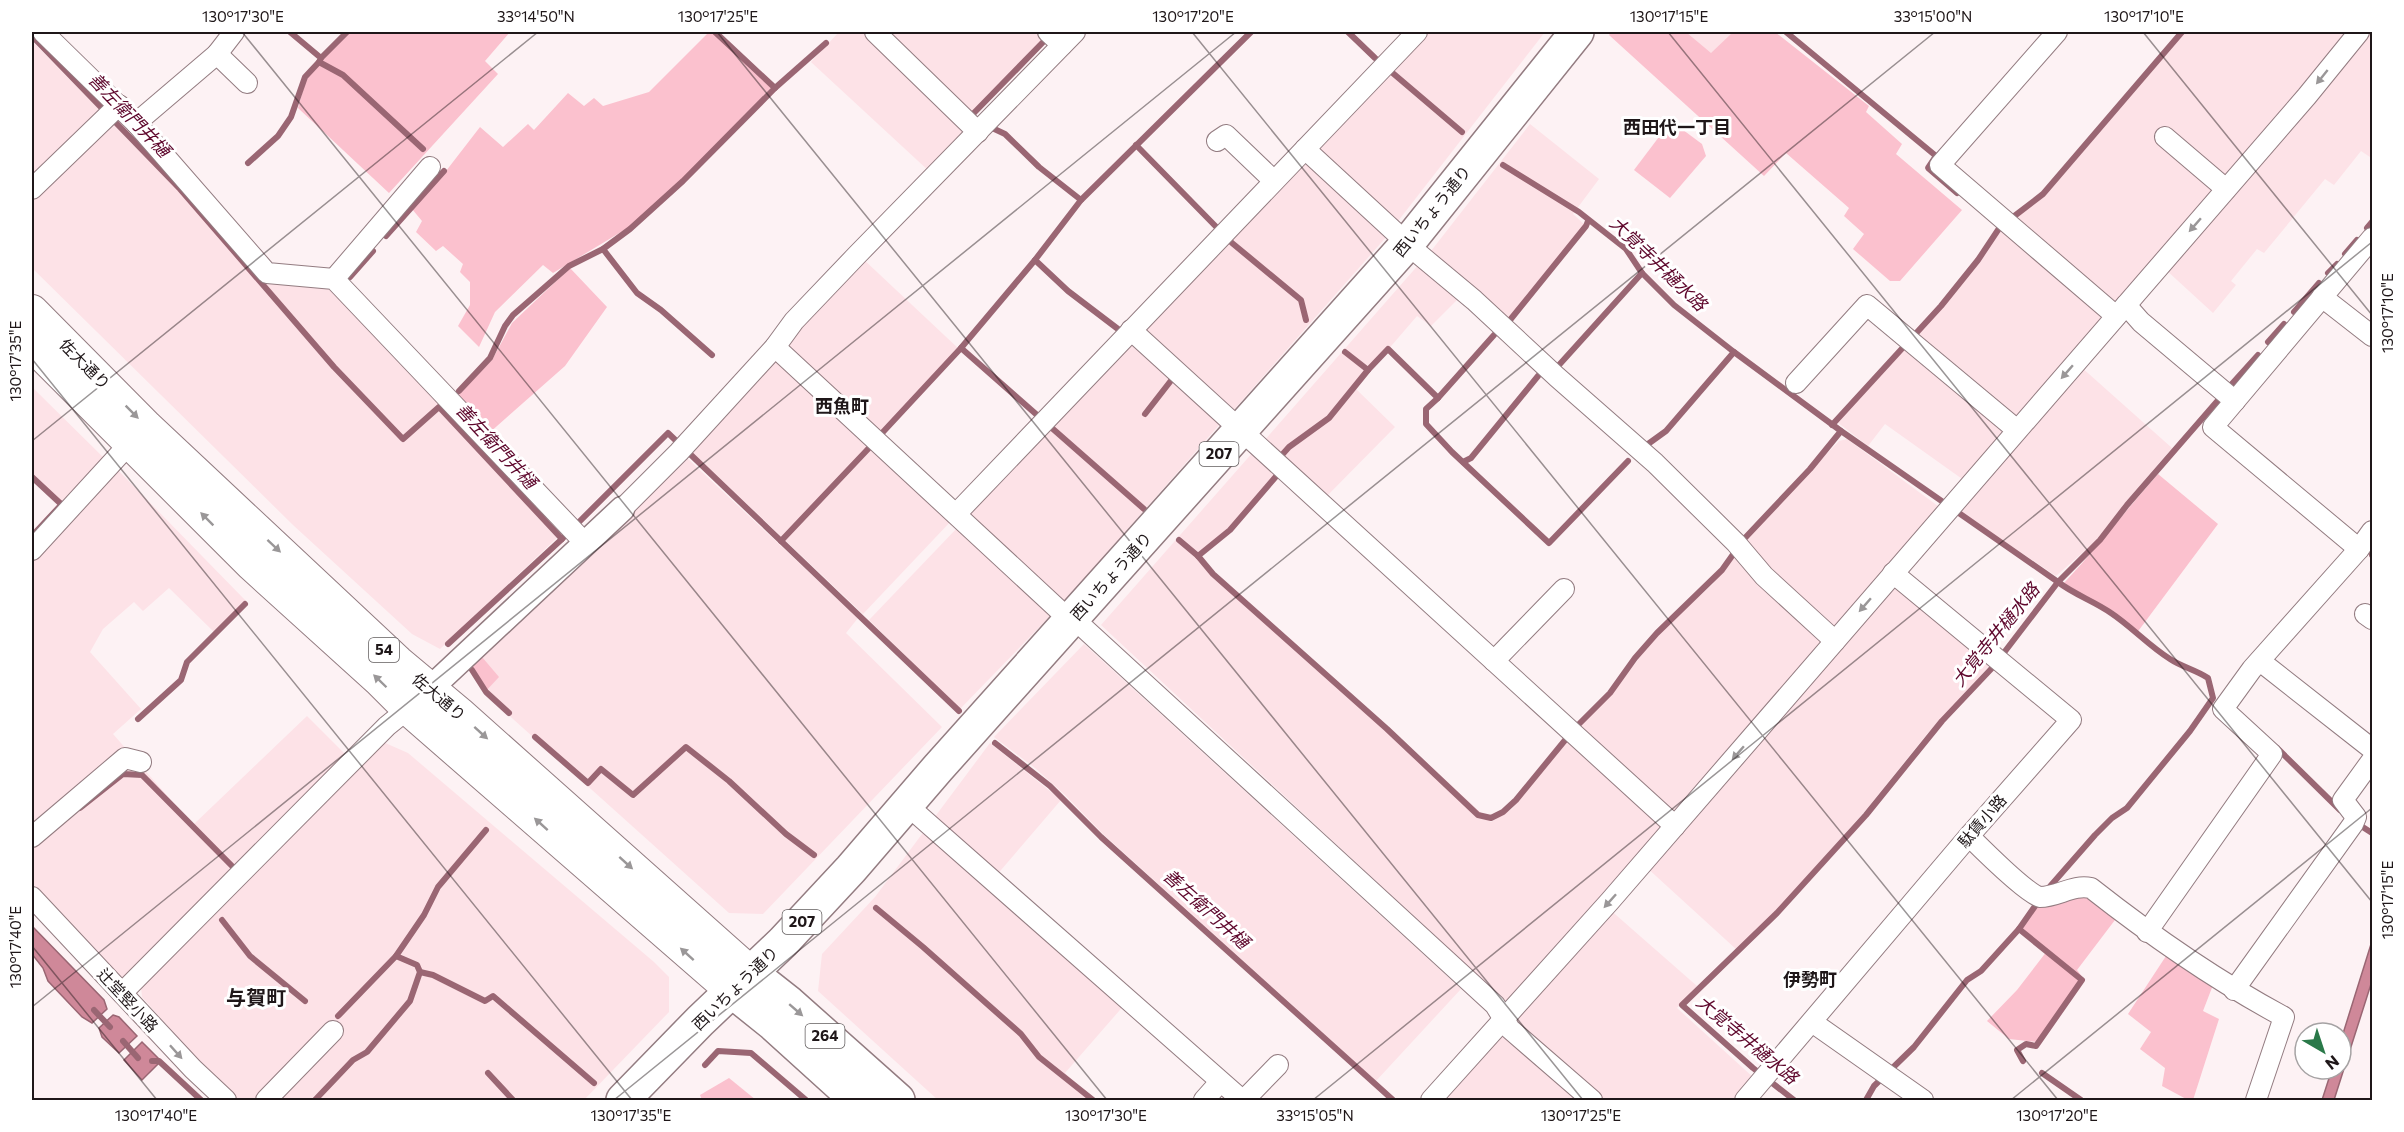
<svg xmlns="http://www.w3.org/2000/svg" width="2404" height="1132" viewBox="0 0 2404 1132" font-family="Commissioner,'Noto Sans JP',sans-serif">
	<style>
		.built { fill: #fde2e7 }
		.green { fill: #fbc1ce }
		.water { fill: #cf8899; stroke: #9a6673; stroke-width: 1.5 }
		.lines { fill: none; stroke-linecap: round; stroke-linejoin: round }
		.stream { stroke: #9a6673; stroke-width: 6 }
		.minor-casing { stroke: #937c81; stroke-width: 22 }
		.tertiary-casing { stroke: #937c81; stroke-width: 27 }
		.primary-casing { stroke: #937c81; stroke-width: 34 }
		.trunk-casing { stroke: #937c81; stroke-width: 36 }
		.minor { stroke: #fff; stroke-width: 20 }
		.tertiary { stroke: #fff; stroke-width: 24 }
		.primary { stroke: #fff; stroke-width: 32 }
		.trunk { stroke: #fff; stroke-width: 33 }
		.oneway { fill: #9a9798 }
		.ticks { fill: none; stroke: #1f1719; stroke-width: 1.5; stroke-opacity: 0.45 }
		.labels { text-anchor: middle; stroke-width: 6; stroke-linejoin: round; paint-order: stroke }
		.shield { fill: #fff; stroke: #625d5e; stroke-width: 1.5 }
		.shield-label { font-size: 15px; font-weight: bold; fill: #1f1719 }
		.street-label { font-size: 16px; fill: #1f1719; stroke: #fff }
		.water-label { font-size: 18px; font-style: italic; fill: #5e072c; stroke: #fff }
		.neighbourhood-label { font-size: 18px; font-weight: bold; fill: #1f1719; stroke: #fff }
		.quarter-label { font-size: 20px; font-weight: bold; fill: #1f1719; stroke: #fff }
		.neatline { fill: none; stroke: #1f1719; stroke-width: 2 }
		.ticks-label { font-size: 15px; text-anchor: middle; fill: #1f1719 }
	</style>
	<rect width="100%" height="100%" fill="#fdf2f4"/>
	<!-- built -->
	<g class="built">
		<path d="M 839,32 L 866,32 L 958,120 L 966,135 L 930,172 L 811,62 Z"/>
		<path d="M 890,32 L 1050,32 L 971,113 Z"/>
		<path d="M 1425,32 L 1545,32 L 1395,225 L 1313,149 Z"/>
		<path d="M 1686,32 L 1733,32 L 1711,54 Z"/>
		<path d="M 2184,32 L 2352,32 L 1965,481 L 1885,424 L 1868,446 L 1837,422 L 1893,358 L 1941,307 L 1980,261 L 2001,229 L 2045,196 Z"/>
		<path d="M 2366,32 L 2372,32 L 2372,154 L 2370,157 L 2361,151 L 2334,185 L 2325,179 L 2264,253 L 2257,249 L 2231,281 L 2236,285 L 2213,313 L 2165,269 Z"/>
		<path d="M 32,41 L 177,189 L 333,368 L 335,365 L 262,282 L 334,286 L 561,534 L 440,649 L 412,634 L 293,525 L 32,268 Z"/>
		<path d="M 1530,124 L 1599,179 L 1573,214 L 1586,226 L 1510,320 L 1431,251 Z"/>
		<path d="M 1305,157 L 1388,235 L 1231,413 L 1138,329 Z"/>
		<path d="M 862,258 L 960,350 L 882,435 L 786,348 L 787,341 Z"/>
		<path d="M 1420,263 L 1459,298 L 1431,326 L 1417,316 L 1355,388 L 1395,427 L 1325,498 L 1263,442 Z"/>
		<path d="M 1128,341 L 1220,424 L 1062,604 L 965,515 Z"/>
		<path d="M 777,358 L 952,520 L 863,614 L 689,449 Z"/>
		<path d="M 2080,366 L 2172,448 L 2125,503 L 2098,539 L 2056,576 L 1955,508 Z"/>
		<path d="M 32,387 L 108,462 L 65,507 L 32,474 Z"/>
		<path d="M 1847,439 L 1942,509 L 1834,634 L 1767,573 L 1744,539 L 1839,441 Z"/>
		<path d="M 1254,451 L 1280,474 L 1231,530 L 1201,556 L 1215,573 L 1386,725 L 1491,822 L 1512,809 L 1570,738 L 1666,826 L 1510,1006 L 1101,625 Z"/>
		<path d="M 687,458 L 858,618 L 846,633 L 942,727 L 763,914 L 729,913 L 484,693 L 469,669 Z"/>
		<path d="M 115,467 L 246,601 L 214,632 L 169,588 L 143,611 L 134,602 L 103,629 L 90,652 L 141,709 L 113,734 L 193,825 L 307,716 L 346,755 L 126,977 L 119,977 L 32,883 L 32,555 Z"/>
		<path d="M 959,526 L 1053,613 L 960,709 L 869,620 Z"/>
		<path d="M 1736,553 L 1828,640 L 1673,818 L 1577,730 L 1611,695 L 1657,635 L 1713,584 Z"/>
		<path d="M 1893,581 L 1992,663 L 1927,734 L 1865,811 L 1775,912 L 1737,950 L 1645,866 Z"/>
		<path d="M 1084,644 L 1461,989 L 1376,1081 L 1103,834 L 1065,795 L 1035,768 L 994,737 Z"/>
		<path d="M 383,742 L 408,753 L 654,962 L 669,977 L 669,1012 L 584,1100 L 238,1100 L 200,1063 L 142,997 L 141,987 Z"/>
		<path d="M 990,743 L 1061,800 L 989,884 L 1126,1003 L 1065,1073 L 1095,1100 L 938,1100 L 818,991 L 822,954 L 875,897 Z"/>
		<path d="M 1608,908 L 1697,986 L 1677,1008 L 1754,1078 L 1735,1100 L 1600,1100 L 1508,1021 Z"/>
		<path d="M 1504,1030 L 1585,1100 L 1441,1100 Z"/>
	</g>
	<!-- green -->
	<g class="green">
		<path d="M 350,32 L 510,32 L 485,61 L 498,74 L 389,193 L 298,108 L 306,80 L 323,58 Z"/>
		<path d="M 709,32 L 714,32 L 772,87 L 677,184 L 631,226 L 553,273 L 543,265 L 495,312 L 479,347 L 458,326 L 470,305 L 470,282 L 460,272 L 463,264 L 443,246 L 436,251 L 416,232 L 422,221 L 412,209 L 446,171 L 480,127 L 503,147 L 528,124 L 534,130 L 568,93 L 584,106 L 594,98 L 603,106 L 649,92 Z"/>
		<path d="M 1611,32 L 1686,32 L 1711,53 L 1733,32 L 1775,32 L 1869,106 L 1866,112 L 1902,144 L 1896,154 L 1962,210 L 1900,281 L 1890,281 L 1853,249 L 1864,234 L 1844,216 L 1849,208 L 1786,153 L 1764,176 L 1609,35 Z"/>
		<path d="M 1671,121 L 1702,144 L 1706,156 L 1670,198 L 1634,170 Z"/>
		<path d="M 570,268 L 607,307 L 565,366 L 488,434 L 454,397 L 492,360 L 512,323 Z"/>
		<path d="M 2158,474 L 2218,524 L 2136,634 L 2105,608 L 2064,583 C 2097,548 2126,510 2158,474 Z"/>
		<path d="M 482,657 L 499,677 L 484,693 L 469,669 Z"/>
		<path d="M 2087,892 L 2118,916 L 2077,970 L 2083,978 L 2037,1042 L 2009,1039 L 1987,1021 L 2017,990 L 2047,951 L 2021,928 L 2039,904 Z"/>
		<path d="M 2168,953 L 2213,985 L 2203,1011 L 2219,1019 L 2193,1100 L 2188,1100 L 2162,1086 L 2165,1068 L 2140,1049 L 2151,1032 L 2128,1014 Z"/>
		<path d="M 729,1078 L 756,1100 L 702,1100 L 700,1095 Z"/>
	</g>
	<!-- water -->
	<g class="water">
		<path d="M 33,927 L 104,1000 L 107,1009 L 92,1023 L 82,1017 L 48,981 L 43,968 L 32,954 Z"/>
		<path d="M 2372,941 L 2372,981 L 2334,1100 L 2322,1100 L 2332,1069 L 2341,1069 L 2341,1040 Z"/>
		<path d="M 113,1015 L 119,1017 L 137,1036 L 119,1053 L 102,1037 L 99,1028 Z"/>
		<path d="M 142,1042 L 161,1061 L 142,1080 L 124,1060 Z"/>
	</g>
	<g class="lines">
		<!-- stream -->
		<g class="stream">
			<path d="M 290,32 L 321,58 L 319,62 L 343,75 L 423,149"/>
			<path d="M 1348,32 L 1375,58 L 1462,132"/>
			<path d="M 1786,32 L 1936,156 L 1928,168 L 1957,193"/>
			<path d="M 32,36 L 180,189 L 334,367 L 403,439 L 439,407 L 562,539 L 668,433 L 959,711"/>
			<path d="M 321,58 L 347,32"/>
			<path d="M 775,88 L 826,43"/>
			<path d="M 970,117 L 1049,36"/>
			<path d="M 988,126 L 1005,134 L 1039,167 L 1081,200"/>
			<path d="M 1136,145 L 1232,243 L 1301,300 L 1306,320"/>
			<path d="M 248,163 L 278,136 L 291,117 L 305,77 L 319,62"/>
			<path d="M 1503,165 L 1579,212 L 1626,249 L 1642,273 L 1674,305 L 1734,352 L 1841,431 L 2058,582 L 1993,667 L 1942,721 L 1866,815 L 1777,913 L 1682,1005 L 1753,1068 L 1794,1100"/>
			<path d="M 2367,228 L 2372,222"/>
			<path d="M 386,236 L 444,171"/>
			<path d="M 603,249 L 637,293 L 661,310 L 712,355"/>
			<path d="M 2345,254 L 2357,240"/>
			<path d="M 1035,260 L 1068,291 L 1118,329"/>
			<path d="M 2328,273 L 2337,264"/>
			<path d="M 350,277 L 373,251"/>
			<path d="M 2294,312 L 2319,283"/>
			<path d="M 1510,320 L 1586,226 L 1588,221"/>
			<path d="M 2268,342 L 2284,324"/>
			<path d="M 961,348 L 1144,509"/>
			<path d="M 1345,352 L 1368,370 L 1388,349 L 1438,398 L 1426,409 L 1426,424 L 1452,452 L 1549,543 L 1628,461"/>
			<path d="M 1559,365 L 1642,273"/>
			<path d="M 2230,386 L 2258,355"/>
			<path d="M 459,391 L 490,358 L 505,326 L 513,315 L 569,266 L 603,249 L 630,229 L 683,181 L 775,88 L 715,32"/>
			<path d="M 1438,398 L 1494,335"/>
			<path d="M 1145,414 L 1173,378 L 1169,375"/>
			<path d="M 1832,425 L 1941,306 L 1978,260 L 2000,227 L 2043,194 L 2182,32"/>
			<path d="M 883,432 L 961,348 L 1035,260 L 1081,200 L 1251,32"/>
			<path d="M 1648,444 L 1666,431 L 1734,352"/>
			<path d="M 1283,460 L 1281,456 L 1289,447 L 1329,418 L 1368,370"/>
			<path d="M 1463,462 L 1471,458 L 1538,376"/>
			<path d="M 32,477 L 61,504"/>
			<path d="M 32,536 L 62,504"/>
			<path d="M 1179,540 L 1198,556 L 1213,574 L 1387,729 L 1478,815 L 1491,818 L 1503,812 L 1516,800 L 1575,728 L 1610,693 L 1635,658 L 1657,633 L 1722,570 L 1744,539 L 1810,469 L 1841,431"/>
			<path d="M 781,541 L 869,448"/>
			<path d="M 2372,554 L 2372,555"/>
			<path d="M 1198,556 L 1230,530 L 1279,473"/>
			<path d="M 448,644 L 562,539"/>
			<path d="M 472,670 L 486,692 L 509,713"/>
			<path d="M 138,719 L 181,680 L 187,662 L 245,604"/>
			<path d="M 535,737 L 588,783 L 601,769 L 633,795 L 686,747 L 729,781 L 786,834 L 814,855"/>
			<path d="M 995,743 L 1050,786 L 1101,837 L 1393,1100"/>
			<path d="M 2277,748 L 2340,810"/>
			<path d="M 80,808 L 123,774 L 142,775 L 233,867"/>
			<path d="M 2358,824 L 2372,833"/>
			<path d="M 2046,891 L 2095,835 L 2112,818 L 2127,808 L 2190,731 L 2213,698 L 2208,678 C 2196,670 2182,667 2170,659 C 2149,646 2132,627 2111,613 C 2094,601 2075,595 2058,582 L 2100,540 L 2127,505 L 2220,398"/>
			<path d="M 876,908 L 923,947 L 1021,1034 L 1039,1057 L 1093,1100"/>
			<path d="M 222,920 L 250,956 L 305,1001"/>
			<path d="M 2019,929 L 2082,980 L 2036,1046 L 2026,1044 L 2017,1050 L 2023,1061"/>
			<path d="M 420,972 L 433,975 L 485,1001 L 493,996 L 594,1083"/>
			<path d="M 94,1010 L 110,1027"/>
			<path d="M 338,1016 L 396,956 L 424,915 L 438,887 L 486,830"/>
			<path d="M 123,1041 L 138,1058"/>
			<path d="M 152,1061 L 159,1061 L 201,1100"/>
			<path d="M 705,1065 L 718,1051 L 751,1053 L 806,1100"/>
			<path d="M 488,1073 L 513,1100"/>
			<path d="M 2042,1073 L 2081,1100"/>
			<path d="M 315,1100 L 353,1060 L 367,1052 L 410,1001 L 420,972 L 417,965 L 396,956"/>
			<path d="M 1866,1100 L 1874,1086 L 1914,1047 L 1967,980 L 1981,971 L 2019,929 L 2040,899"/>
		</g>
		<defs>
			<g id="minor">
				<path d="M 43,32 L 136,123 L 267,273 L 334,279 L 585,543"/>
				<path d="M 875,32 L 978,132"/>
				<path d="M 1048,32 L 1062,45"/>
				<path d="M 2057,32 L 1940,165 L 2116,316"/>
				<path d="M 217,54 L 247,83"/>
				<path d="M 136,123 L 217,54 L 234,32"/>
				<path d="M 2165,137 L 2226,189"/>
				<path d="M 1217,141 L 1226,135 L 1274,181"/>
				<path d="M 1305,149 L 1420,255 L 1474,300 L 1557,377 L 1655,463 L 1736,543 L 1764,576 L 1835,641"/>
				<path d="M 32,189 L 119,105"/>
				<path d="M 334,279 L 430,167"/>
				<path d="M 2322,297 L 2372,336"/>
				<path d="M 2126,305 L 2141,322 L 2235,401"/>
				<path d="M 1131,330 L 1675,826"/>
				<path d="M 775,347 L 1060,611 L 1073,618 L 1495,1005 L 1510,1029 L 1592,1100"/>
				<path d="M 1796,383 L 1867,305 L 2017,430"/>
				<path d="M 622,509 L 679,452 L 775,347 L 794,321 L 857,255 L 1075,32"/>
				<path d="M 956,514 L 1417,32"/>
				<path d="M 2359,549 L 2213,427 L 2372,238"/>
				<path d="M 32,550 L 131,442"/>
				<path d="M 2365,614 L 2372,619"/>
				<path d="M 1494,661 L 1564,589"/>
				<path d="M 2260,661 L 2372,749"/>
				<path d="M 907,805 L 1242,1100"/>
				<path d="M 1969,836 C 1980,847 2029,896 2040,897 C 2058,897 2073,884 2091,888 C 2152,936 2215,980 2284,1017 L 2256,1100"/>
				<path d="M 32,837 L 125,758 L 141,762"/>
				<path d="M 32,897 L 193,1069 L 226,1100"/>
				<path d="M 2147,932 L 2272,754 L 2223,709 L 2252,669 L 2359,549 L 2372,531"/>
				<path d="M 2234,990 L 2353,824 L 2356,817 L 2343,800 L 2372,760"/>
				<path d="M 122,993 L 387,726 L 408,709"/>
				<path d="M 1812,1022 L 1923,1100"/>
				<path d="M 266,1100 L 333,1031"/>
				<path d="M 1204,1100 L 1220,1082"/>
				<path d="M 1244,1100 L 1278,1065"/>
				<path d="M 1431,1100 L 1610,901 L 2307,96 L 2359,32"/>
				<path d="M 1745,1100 L 1969,836 L 2071,720 L 1893,573"/>
			</g>
			<path id="tertiary" d="M 418,700 L 622,509"/>
			<g id="primary">
				<path d="M 32,311 L 147,427 L 398,662 L 459,713 L 751,973"/>
				<path d="M 32,345 L 252,565 L 380,681 L 408,709 L 732,991"/>
			</g>
			<g id="trunk">
				<path d="M 751,973 L 789,1003 L 898,1100"/>
				<path d="M 732,991 L 772,1023 L 857,1100"/>
				<path d="M 623,1100 L 700,1021 L 783,942 L 851,869 L 938,768 L 1407,244 L 1577,32"/>
			</g>
		</defs>
		<!-- minor casing -->
		<use href="#minor" class="minor-casing"/>
		<!-- tertiary casing -->
		<use href="#tertiary" class="tertiary-casing"/>
		<!-- primary casing -->
		<use href="#primary" class="primary-casing"/>
		<!-- trunk casing -->
		<use href="#trunk" class="trunk-casing"/>
		<!-- minor -->
		<use href="#minor" class="minor"/>
		<!-- tertiary -->
		<use href="#tertiary" class="tertiary"/>
		<!-- primary -->
		<use href="#primary" class="primary"/>
		<!-- trunk -->
		<use href="#trunk" class="trunk"/>
	</g>
	<!-- one-way arrows -->
	<defs><path id="oneway-solid" d="M-6-.8H1V-3.2L6.5 0L1 3.2V.8H-6Z" transform="scale(1.5)"/></defs>
	<g class="oneway">
		<use href="#oneway-solid" transform="translate(2322 77) rotate(129)"/>
		<use href="#oneway-solid" transform="translate(2195 225) rotate(131)"/>
		<use href="#oneway-solid" transform="translate(2067 372) rotate(131)"/>
		<use href="#oneway-solid" transform="translate(132 412) rotate(45)"/>
		<use href="#oneway-solid" transform="translate(207 519) rotate(-135)"/>
		<use href="#oneway-solid" transform="translate(274 546) rotate(43)"/>
		<use href="#oneway-solid" transform="translate(1865 605) rotate(131)"/>
		<use href="#oneway-solid" transform="translate(380 681) rotate(-136)"/>
		<use href="#oneway-solid" transform="translate(481 733) rotate(42)"/>
		<use href="#oneway-solid" transform="translate(1738 753) rotate(131)"/>
		<use href="#oneway-solid" transform="translate(541 824) rotate(-138)"/>
		<use href="#oneway-solid" transform="translate(626 863) rotate(42)"/>
		<use href="#oneway-solid" transform="translate(1610 901) rotate(132)"/>
		<use href="#oneway-solid" transform="translate(687 954) rotate(-138)"/>
		<use href="#oneway-solid" transform="translate(796 1010) rotate(41)"/>
		<use href="#oneway-solid" transform="translate(176 1052) rotate(48)"/>
	</g>
	<!-- ticks -->
	<path class="ticks" d="M 242,32 L 1107,1100M 717,32 L 1583,1100M 1192,32 L 2058,1100M 1668,32 L 2372,902M 2143,32 L 2372,315M 32,359 L 632,1100M 32,441 L 538,32M 32,946 L 157,1100M 32,1007 L 1236,32M 614,1100 L 1935,32M 1313,1100 L 2372,242M 2011,1100 L 2372,808"/>
	<g class="labels">
		<!-- shield labels -->
		<g class="shield">
			<rect x="1199.5" y="442" width="39" height="24" rx="4.5"/>
			<rect x="369" y="638" width="30" height="24" rx="4.5"/>
			<rect x="782.5" y="910" width="39" height="24" rx="4.5"/>
			<rect x="805.5" y="1024" width="39" height="24" rx="4.5"/>
		</g>
		<g class="shield-label">
			<text x="1219" y="459">207</text>
			<text x="384" y="655">54</text>
			<text x="802" y="927">207</text>
			<text x="825" y="1041">264</text>
		</g>
		<!-- street labels -->
		<g class="street-label">
			<text transform="translate(1432 211) rotate(-51)" y="6">西いちょう通り</text>
			<text transform="translate(85 364) rotate(45)" y="6">佐大通り</text>
			<text transform="translate(1111 576) rotate(-48)" y="6">西いちょう通り</text>
			<text transform="translate(439 697) rotate(40)" y="6">佐大通り</text>
			<text transform="translate(1982 821) rotate(-49)" y="6">駄賃小路</text>
			<text transform="translate(735 988) rotate(-44)" y="6">西いちょう通り</text>
			<text transform="translate(128 1000) rotate(47)" y="6">辻堂竪小路</text>
		</g>
		<!-- water labels -->
		<g class="water-label">
			<text transform="translate(129 115) rotate(46)" y="6">善左衛門井樋</text>
			<text transform="translate(1658 264) rotate(44)" y="6">大覚寺井樋水路</text>
			<text transform="translate(496 446) rotate(47)" y="6">善左衛門井樋</text>
			<text transform="translate(1996 635) rotate(-51)" y="6">大覚寺井樋水路</text>
			<text transform="translate(1206 909) rotate(42)" y="6">善左衛門井樋</text>
			<text transform="translate(1747 1040) rotate(40)" y="6">大覚寺井樋水路</text>
		</g>
		<!-- neighbourhood labels -->
		<g class="neighbourhood-label">
			<text x="1677" y="134">西田代一丁目</text>
			<text x="842" y="413">西魚町</text>
			<text x="1810" y="986">伊勢町</text>
		</g>
		<!-- quarter labels -->
		<g class="quarter-label">
			<text x="256" y="1005">与賀町</text>
		</g>
	</g>
	<!-- border -->
	<rect width="2404" height="1132" fill="none" stroke="#ffffff" stroke-width="66"/>
	<!-- north arrow -->
	<g transform="translate(2323 1051) rotate(141)"><circle r="28" fill="#ffffff" stroke="#a5a2a3" stroke-width="1.5"/>
	<path d="M0-4.5L10 22L0 15L-10 22Z" fill="#2a7949"/>
	<text y="-9" font-size="16" font-weight="bold" text-anchor="middle" fill="#1f1719">N</text>
	</g>
	<rect x="33" y="33" width="2338" height="1066" class="neatline"/>
	<g class="ticks-label">
		<text x="243" y="22">130°17'30"E</text>
		<text x="536" y="22">33°14'50"N</text>
		<text x="718" y="22">130°17'25"E</text>
		<text x="1193" y="22">130°17'20"E</text>
		<text x="1669" y="22">130°17'15"E</text>
		<text x="1933" y="22">33°15'00"N</text>
		<text x="2144" y="22">130°17'10"E</text>
		<text transform="translate(2388 313) rotate(-90)" y="5">130°17'10"E</text>
		<text transform="translate(16 361) rotate(-90)" y="5">130°17'35"E</text>
		<text transform="translate(2388 900) rotate(-90)" y="5">130°17'15"E</text>
		<text transform="translate(16 947) rotate(-90)" y="5">130°17'40"E</text>
		<text x="156" y="1121">130°17'40"E</text>
		<text x="631" y="1121">130°17'35"E</text>
		<text x="1106" y="1121">130°17'30"E</text>
		<text x="1315" y="1121">33°15'05"N</text>
		<text x="1581" y="1121">130°17'25"E</text>
		<text x="2057" y="1121">130°17'20"E</text>
	</g>
</svg>
